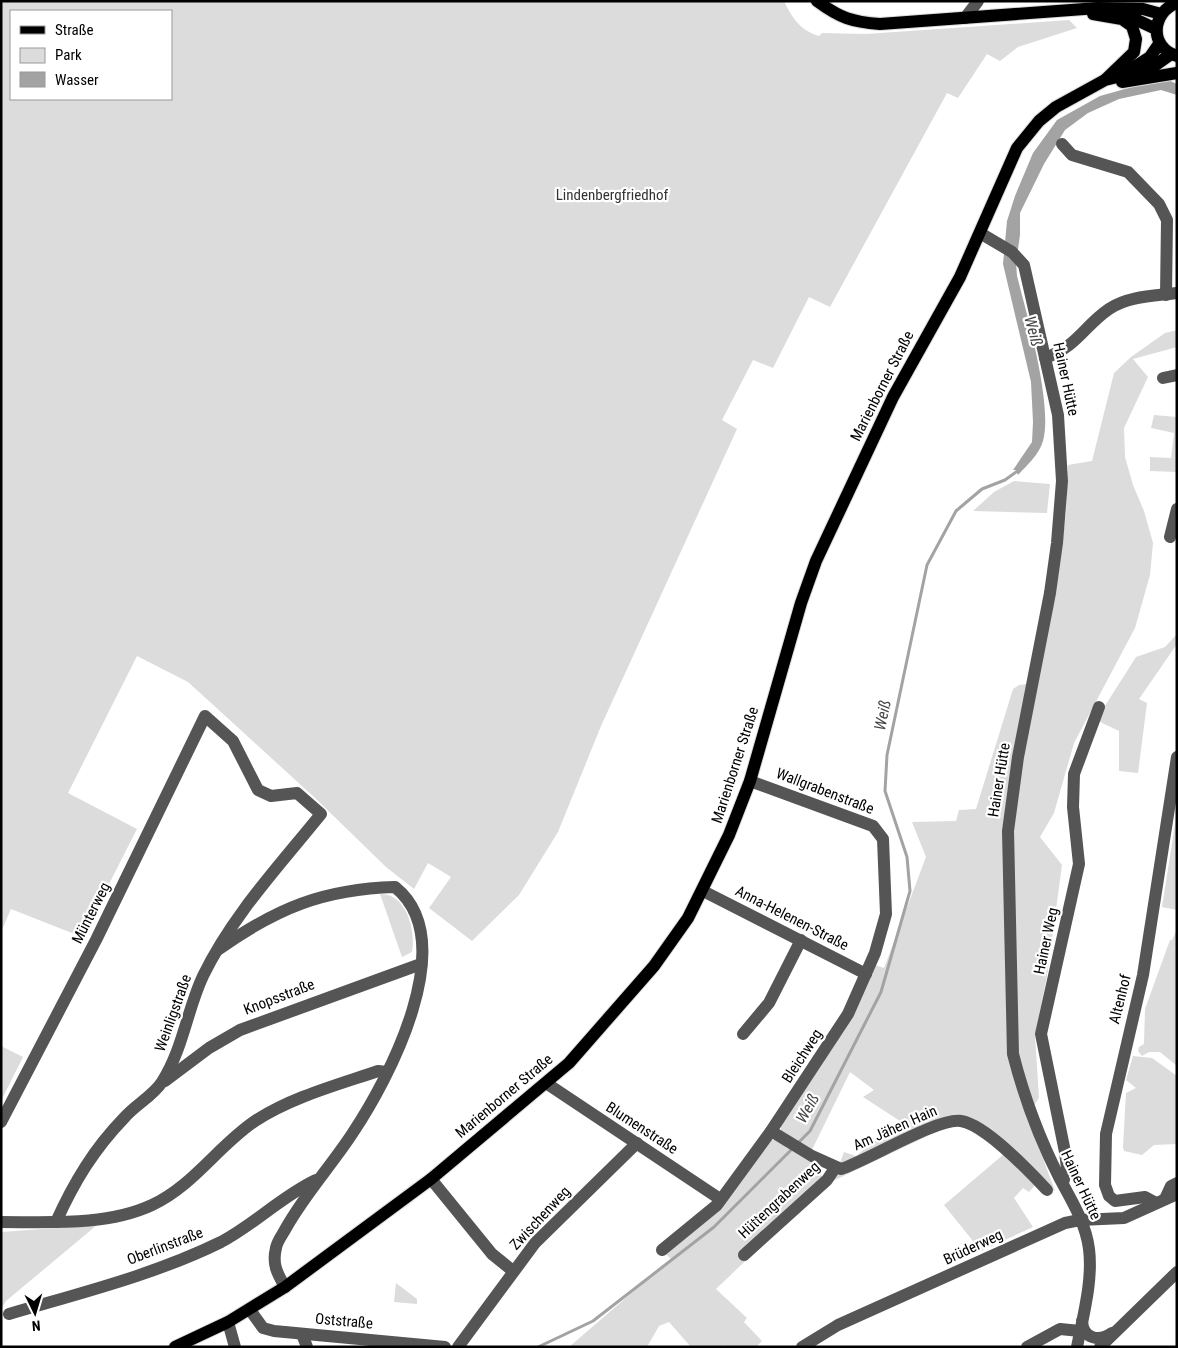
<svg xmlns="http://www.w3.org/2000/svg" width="1178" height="1348" viewBox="0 0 1178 1348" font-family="'Roboto Condensed',sans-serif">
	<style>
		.green { fill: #dcdcdc; fill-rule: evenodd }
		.water { fill: #a3a3a3 }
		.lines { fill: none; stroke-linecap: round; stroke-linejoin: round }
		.stream { stroke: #a3a3a3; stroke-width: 3 }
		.major-casing { stroke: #dbdbdb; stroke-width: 14 }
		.minor { stroke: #555; stroke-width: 12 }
		.major { stroke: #000; stroke-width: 12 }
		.labels { text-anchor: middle; stroke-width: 4.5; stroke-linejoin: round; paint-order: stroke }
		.park-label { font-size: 15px; fill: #333; stroke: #fff }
		.street-label { font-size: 15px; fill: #000; stroke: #fff }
		.water-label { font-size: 16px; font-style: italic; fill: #444; stroke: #fff }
	</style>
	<rect width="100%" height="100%" fill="#fff"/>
	<!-- green -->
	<g class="green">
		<path d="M 1,1 L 784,1 C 792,18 801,31 819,36 L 822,33 L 866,34 L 1069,20 L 1077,28 L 1018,47 L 1000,61 L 987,54 L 958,98 L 947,93 L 830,307 L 809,297 L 773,368 L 753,360 L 722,420 L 737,429 L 601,726 L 558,832 L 519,895 L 472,941 L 429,908 L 451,877 L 428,863 L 414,889 L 386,867 L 314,797 L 188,682 L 137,656 L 68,793 L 137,829 L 82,937 L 11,909 L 1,932 ZM 11,11 L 171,11 L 171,99 L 11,99 Z"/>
		<path d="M 1177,330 L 1177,347 L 1133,359 L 1148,377 L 1124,428 L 1125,457 L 1133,485 L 1144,511 L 1153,543 L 1150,575 L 1135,628 L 1074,743 L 1054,813 L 1040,837 L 1062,865 L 1047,976 L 1035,1036 L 1039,1098 L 1027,1115 L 1055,1191 L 1037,1183 L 1029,1192 L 1023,1188 L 1014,1198 L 1033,1227 L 981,1251 L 944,1205 L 1004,1154 L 961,1120 L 833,1181 L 844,1152 L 856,1156 L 900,1121 L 863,1097 L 874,1090 L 850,1072 L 808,1158 L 827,1183 L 716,1289 L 747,1318 L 744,1322 L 762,1341 L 756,1347 L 728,1347 L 725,1345 L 723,1347 L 691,1347 L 669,1322 L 659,1326 L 647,1347 L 569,1347 L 671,1259 L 664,1252 L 770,1140 L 775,1140 L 781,1132 L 781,1126 L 875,965 L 884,968 L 926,857 L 912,822 L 956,821 L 959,810 L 976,809 L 1013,689 L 1019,685 L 1034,683 L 1055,599 L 1066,513 L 1068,465 L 1092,461 L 1114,373 L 1131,357 L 1165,333 Z"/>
		<path d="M 1154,415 L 1177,417 L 1177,472 L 1150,471 L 1150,457 L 1171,458 L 1174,433 L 1151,428 Z"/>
		<path d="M 1014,481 L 1050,484 L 1047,513 L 973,511 L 994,492 Z"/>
		<path d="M 1177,634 L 1177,644 L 1139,699 L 1147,703 L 1138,773 L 1119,771 L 1119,731 L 1096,720 L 1136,657 L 1165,647 Z"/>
		<path d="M 1177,811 L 1177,910 L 1162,907 Z"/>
		<path d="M 380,894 C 406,893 416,930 412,952 L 402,957 Z"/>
		<path d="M 1177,929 L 1177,1066 L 1160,1052 L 1149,1052 L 1142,1056 L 1138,1051 L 1139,1047 L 1144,1044 L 1145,1009 L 1170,940 L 1172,940 Z"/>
		<path d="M 1,1046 L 23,1057 L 1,1101 Z"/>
		<path d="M 1133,1056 L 1152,1058 L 1177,1076 L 1177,1144 L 1154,1145 L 1142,1155 L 1124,1151 L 1123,1147 L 1126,1093 L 1136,1088 L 1126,1080 Z"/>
		<path d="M 97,1225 L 6,1301 L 1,1309 L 1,1232 Z"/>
		<path d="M 396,1283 L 417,1299 L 417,1304 L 394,1302 Z"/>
	</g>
	<!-- water -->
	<path class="water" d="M 1164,78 L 1177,84 L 1177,95 L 1161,90 L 1119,99 L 1088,113 L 1065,130 L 1044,164 L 1020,213 L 1020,235 L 1016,263 L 1017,276 C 1027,315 1053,405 1043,441 C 1039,455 1027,465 1018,475 L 1016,470 L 1013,470 L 1032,442 L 1033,422 L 1031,382 L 1003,264 L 1007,221 L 1015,196 L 1033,153 L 1057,120 L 1100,96 Z"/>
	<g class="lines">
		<!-- stream -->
		<g class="stream">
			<path d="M 798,1143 L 810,1131 L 881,992 L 910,891 L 907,857 L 885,791 L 887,755 L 927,565 L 956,511 L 982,489 L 1005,480 L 1019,470"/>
			<path d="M 538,1347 L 593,1321 L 714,1227 L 792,1149"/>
		</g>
		<defs>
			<g id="major">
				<path d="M 817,1 C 840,18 852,22 880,24 L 1098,8 L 1143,9 L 1161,14"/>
				<path d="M 1177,3 C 1151,12 1149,48 1177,56"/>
				<path d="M 1122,13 L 1156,29"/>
				<path d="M 1093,14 L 1122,19 L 1132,26 L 1136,39 L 1134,52 L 1106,79"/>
				<path d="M 1128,71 L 1150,57 L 1159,44"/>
				<path d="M 1122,82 L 1177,73"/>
				<path d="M 175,1347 L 228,1322 L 285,1287 L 431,1179 L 569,1063 L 654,966 L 688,918 L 729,835 L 750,781 L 801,603 L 816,561 L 893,397 L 960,277 L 1017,148 L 1039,121 L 1056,107 L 1105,80 L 1150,69 L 1171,54"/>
			</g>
		</defs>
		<!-- major casing -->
		<use href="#major" class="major-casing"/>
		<!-- minor -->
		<g class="minor">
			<path d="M 965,18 L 978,1"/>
			<path d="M 1062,144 L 1072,155 L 1128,172 L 1159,204 L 1167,220 L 1166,295"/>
			<path d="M 980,233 L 1012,252 L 1024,265 L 1058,415 L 1062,481 L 1057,543 L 1050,593 L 1018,757 L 1008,831 L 1013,1054 C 1024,1097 1040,1140 1060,1179 C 1072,1201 1086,1224 1089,1249 C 1093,1281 1083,1316 1077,1347"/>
			<path d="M 1045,358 C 1078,346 1084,326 1109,309 C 1128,296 1155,296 1177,293"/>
			<path d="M 1163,378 L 1177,375"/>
			<path d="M 1170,537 L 1177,509"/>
			<path d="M 703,891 L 866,974"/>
			<path d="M 219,949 C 277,908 324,889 395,887 C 462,941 389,1079 352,1134 C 331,1166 305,1194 286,1228 C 283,1234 277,1241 276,1248 C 272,1264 277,1273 285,1287"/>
			<path d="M 743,1034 L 769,1003 L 801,940"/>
			<path d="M 165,1081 L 209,1048 L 240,1030 L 421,964"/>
			<path d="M 546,1083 L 720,1199"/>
			<path d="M 1,1122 L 96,940 L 205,716 L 233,741 L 258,790 L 271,796 L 297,793 L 321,814 C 279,866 232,916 203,976 C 187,1010 183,1049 162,1082 C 153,1096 135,1105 124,1118 C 94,1149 74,1182 56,1222"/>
			<path d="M 771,1131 L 812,1156 L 841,1169 C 868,1160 939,1117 961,1121 C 986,1125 1030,1172 1047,1190"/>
			<path d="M 431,1179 L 492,1254 L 513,1271"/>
			<path d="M 1063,1183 L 1067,1168 L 1065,1152 L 1041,1034 L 1079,864 L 1073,807 L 1074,774 L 1099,707"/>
			<path d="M 1165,1199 L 1171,1186 L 1177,1183"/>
			<path d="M 1156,1203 L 1145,1197 L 1115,1201 L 1109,1196 L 1105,1185 L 1106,1134 L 1143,975 L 1177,757"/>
			<path d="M 1,1222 C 50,1222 107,1226 152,1205 C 193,1186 218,1146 255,1121 C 292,1097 337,1085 378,1071 L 387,1072"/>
			<path d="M 662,1250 L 717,1205 L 771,1131 L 848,1014 L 875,953 L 886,914 L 883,839 L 873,826 L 750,781"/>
			<path d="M 744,1255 L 827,1180 L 835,1168"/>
			<path d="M 250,1310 L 263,1328 L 274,1331 L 445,1347"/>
			<path d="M 9,1314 C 80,1293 154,1275 221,1242 C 255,1224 282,1196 316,1180"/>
			<path d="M 1082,1321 C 1083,1339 1099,1342 1112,1333"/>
			<path d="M 228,1322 L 235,1347"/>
			<path d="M 302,1334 L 307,1347"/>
			<path d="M 458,1347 L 535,1243 L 637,1143"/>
			<path d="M 802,1347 L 838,1325 L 1065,1223 L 1080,1220 L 1124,1218 L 1177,1194"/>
			<path d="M 1027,1347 L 1060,1329 L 1080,1331"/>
			<path d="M 1100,1347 L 1177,1272"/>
		</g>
		<!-- major -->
		<use href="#major" class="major"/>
	</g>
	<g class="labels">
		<!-- park labels -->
		<g class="park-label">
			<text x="612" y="200">Lindenbergfriedhof</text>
		</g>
		<!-- street labels -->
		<g class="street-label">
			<text transform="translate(1066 379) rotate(78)" y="5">Hainer Hütte</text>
			<text transform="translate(882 386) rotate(-63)" y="5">Marienborner Straße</text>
			<text transform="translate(735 765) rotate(-72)" y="5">Marienborner Straße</text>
			<text transform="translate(999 780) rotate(-81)" y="5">Hainer Hütte</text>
			<text transform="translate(825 791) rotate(21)" y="5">Wallgrabenstraße</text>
			<text transform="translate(91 913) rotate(-63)" y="5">Münterweg</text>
			<text transform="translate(792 918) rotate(27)" y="5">Anna-Helenen-Straße</text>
			<text transform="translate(1046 941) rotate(-78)" y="5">Hainer Weg</text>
			<text transform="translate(279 997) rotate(-21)" y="5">Knopsstraße</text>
			<text transform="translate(1120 999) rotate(-76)" y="5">Altenhof</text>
			<text transform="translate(173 1013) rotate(-70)" y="5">Weinligstraße</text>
			<text transform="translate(802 1056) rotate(-57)" y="5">Bleichweg</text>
			<text transform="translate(504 1096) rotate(-40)" y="5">Marienborner Straße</text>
			<text transform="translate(642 1128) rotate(33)" y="5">Blumenstraße</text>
			<text transform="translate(895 1128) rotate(-24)" y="5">Am Jähen Hain</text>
			<text transform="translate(1081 1185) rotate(65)" y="5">Hainer Hütte</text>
			<text transform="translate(779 1200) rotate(-43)" y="5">Hüttengrabenweg</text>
			<text transform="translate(540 1218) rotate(-47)" y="5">Zwischenweg</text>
			<text transform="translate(165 1246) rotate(-21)" y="5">Oberlinstraße</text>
			<text transform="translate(973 1247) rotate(-25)" y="5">Brüderweg</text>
			<text transform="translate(344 1321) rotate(5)" y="5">Oststraße</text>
		</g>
		<!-- water labels -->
		<g class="water-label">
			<text transform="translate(1034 331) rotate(75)" y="6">Weiß</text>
			<text transform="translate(882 715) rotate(-78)" y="6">Weiß</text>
			<text transform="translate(807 1108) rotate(-61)" y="6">Weiß</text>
		</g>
	</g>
	<!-- border -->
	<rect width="1178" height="1348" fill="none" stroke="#000000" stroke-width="5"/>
	<!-- legend -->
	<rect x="10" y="10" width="162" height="90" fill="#ffffff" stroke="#999999"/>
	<rect x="20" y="26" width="25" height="8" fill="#000000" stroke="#999999"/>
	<text x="55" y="35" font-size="15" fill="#000000">Straße</text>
	<rect x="20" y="48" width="25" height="15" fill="#dcdcdc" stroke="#999999"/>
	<text x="55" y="60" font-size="15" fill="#000000">Park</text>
	<rect x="20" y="72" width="25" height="15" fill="#a3a3a3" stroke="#999999"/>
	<text x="55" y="85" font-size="15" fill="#000000">Wasser</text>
	<!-- north arrow -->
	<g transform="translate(35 1313) rotate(175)" stroke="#ffffff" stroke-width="4" paint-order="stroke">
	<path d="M0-4L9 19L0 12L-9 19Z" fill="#000000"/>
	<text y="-8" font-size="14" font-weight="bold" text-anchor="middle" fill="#000000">N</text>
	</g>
</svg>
